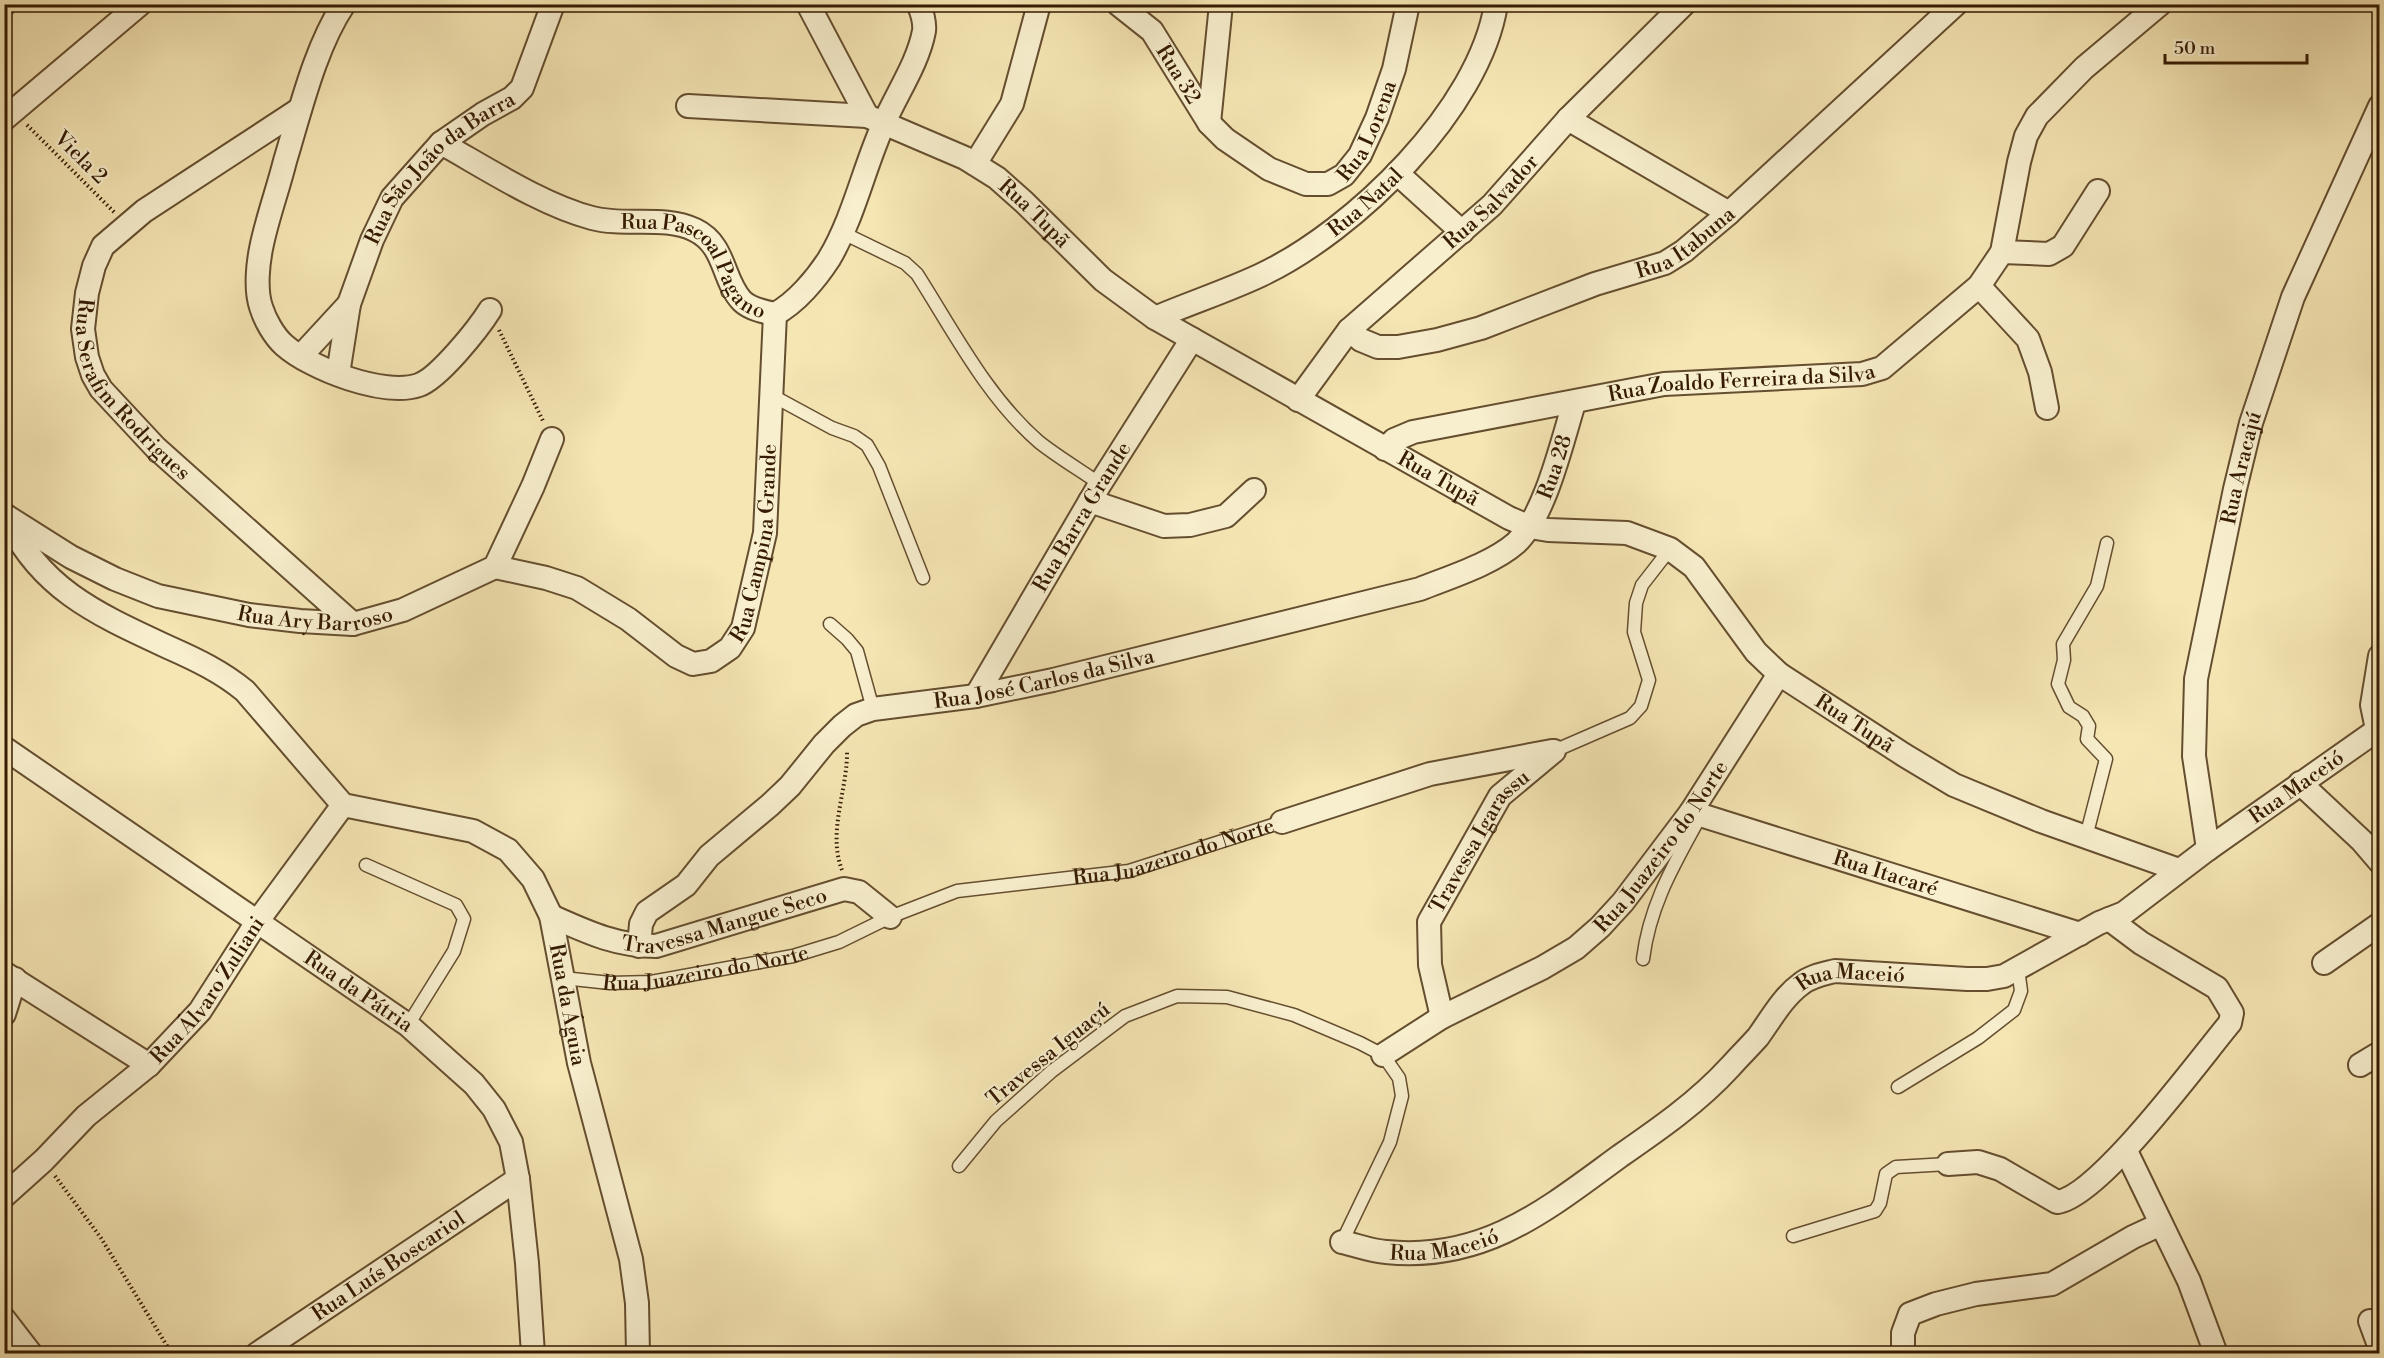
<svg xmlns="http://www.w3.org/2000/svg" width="2384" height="1358" viewBox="0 0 2384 1358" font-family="'Libre Bodoni',serif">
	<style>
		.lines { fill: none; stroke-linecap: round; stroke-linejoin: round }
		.service-casing { stroke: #654e2f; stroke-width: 15 }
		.minor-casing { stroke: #654e2f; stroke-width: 26 }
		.path { stroke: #351b03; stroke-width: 4; stroke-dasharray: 1.5 3; stroke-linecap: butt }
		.service { stroke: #f8efce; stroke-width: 12 }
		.minor { stroke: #f8efce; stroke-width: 22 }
		.labels { text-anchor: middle; stroke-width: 4.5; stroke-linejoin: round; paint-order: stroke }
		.street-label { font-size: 21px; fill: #351b03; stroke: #f8efce }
	</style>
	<rect width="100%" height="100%" fill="#f5e6b4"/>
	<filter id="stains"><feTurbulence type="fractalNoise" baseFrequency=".00333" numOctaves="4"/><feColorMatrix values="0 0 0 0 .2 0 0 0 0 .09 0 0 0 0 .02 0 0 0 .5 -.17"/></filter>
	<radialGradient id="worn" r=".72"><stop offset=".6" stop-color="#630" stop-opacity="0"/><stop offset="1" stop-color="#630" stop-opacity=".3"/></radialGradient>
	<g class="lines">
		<defs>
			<g id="service">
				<path d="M 4,12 L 13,4"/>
				<path d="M 841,232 L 905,263 L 917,274 C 954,332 987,397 1039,442 C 1058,457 1080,470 1100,484"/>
				<path d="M 773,396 L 832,428 L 854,436 L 867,445 L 879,466 L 923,578"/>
				<path d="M 830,624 L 847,639 L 857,651 L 873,709"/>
				<path d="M 1554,751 L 1630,718 L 1641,706 L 1649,680 L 1634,632 L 1636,603 L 1642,585 L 1670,549"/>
				<path d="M 2086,837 L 2106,759 L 2087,739 L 2089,726 L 2083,716 L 2069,707 L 2058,684 L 2064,660 L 2063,644 L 2097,586 L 2107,543"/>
				<path d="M 366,865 L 456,905 L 464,919 L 454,951 L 408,1025"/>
				<path d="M 1643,959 C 1650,903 1675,863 1701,815"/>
				<path id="s1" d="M 563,978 L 610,983 L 651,982 L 793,956 L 839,942 L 890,917 L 957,891 L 1129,871 L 1282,822"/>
				<path d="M 1898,1087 L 1978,1038 L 2014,1010 L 2021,991 L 2018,969"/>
				<path d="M 959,1166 L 996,1121 L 1052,1071 L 1125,1016 L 1177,996 L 1227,997 L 1294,1015 L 1360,1043 L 1383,1055 L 1399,1078 L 1402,1096 L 1390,1142 L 1342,1242"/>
				<path d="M 1793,1236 L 1875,1211 L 1880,1203 L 1886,1174 L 1896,1167 L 1948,1164"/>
			</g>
			<g id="minor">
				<path d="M 344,4 C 315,47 300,112 285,161 C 278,189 268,216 262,244 C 258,262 255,289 261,307 C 265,320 274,336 284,345 C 311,369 384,397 419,385 C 439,378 478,329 490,310"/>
				<path d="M 808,4 L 867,116"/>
				<path id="s2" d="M 1118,4 L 1152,31 L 1209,123 L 1225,139 L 1269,169 L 1306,184 L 1328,184 L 1344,175 L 1360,155 L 1377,118 L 1394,69 L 1408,4"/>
				<path id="s3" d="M 688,106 L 867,116 L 965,158 L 997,178 L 1024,202 L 1103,280 L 1155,318 L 1192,339 L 1509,518 L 1530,527 L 1548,530 L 1627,533 L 1670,549 L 1694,567 L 1756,652 L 1779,674 L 1904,755 L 1954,785 L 2041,821 L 2179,870"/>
				<path id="s4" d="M 300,109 L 144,211 L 103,246 L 94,266 L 87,293 L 83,329 L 87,357 L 93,375 L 101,389 L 156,448 L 353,624"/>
				<path d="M 4,119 L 140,4"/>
				<path d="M 1568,119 L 1729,213"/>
				<path d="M 1209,123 L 1221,4"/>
				<path id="s5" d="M 441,143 C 486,168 542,205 592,218 C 626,227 664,215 695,230 C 726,245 722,280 742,301 C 750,309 765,312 775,314 C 796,303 816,279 829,259 C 854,217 864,167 884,123 C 897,93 918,63 924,31 C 925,23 922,11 918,4"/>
				<path d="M 975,164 L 1012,104 L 1039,4"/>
				<path d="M 1397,173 L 1462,232"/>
				<path d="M 2002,252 L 2049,254 L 2063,246 L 2098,191"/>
				<path d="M 1979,286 L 2028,339 L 2040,372 L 2047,408"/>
				<path id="s6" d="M 1155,318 C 1190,303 1227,291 1261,275 C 1354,231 1480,109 1496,4"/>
				<path id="s7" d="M 1349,330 L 1361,340 L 1378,347 L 1398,347 L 1437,340 L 1481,328 L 1595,284 L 1665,263 L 1684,251 L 1729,213 L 1956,4"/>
				<path d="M 301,356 L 349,304"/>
				<path id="s8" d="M 338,374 L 349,304 L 372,240 L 392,198 L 441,143 L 483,114 L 512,98 L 522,88 L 553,4"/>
				<path id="s9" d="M 1298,400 L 1349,330 L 1492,205 L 1568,119 L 1684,4"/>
				<path id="s10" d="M 1385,449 L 1394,440 L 1413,432 L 1664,384 L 1862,374 L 1882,368 L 1979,286 L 2002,252 L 2019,162 L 2026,136 L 2037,116 L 2084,68 L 2160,4"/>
				<path d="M 1090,501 L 1164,526 L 1190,525 L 1226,516 L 1254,490"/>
				<path id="s11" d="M 6,516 L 71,557 L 115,579 L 158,596 L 249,615 L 300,621 L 353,624 L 403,610 L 495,567 L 533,486 L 552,439"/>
				<path d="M 6,516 C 40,590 99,615 170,648 C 197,660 222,672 245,691 L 343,805"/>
				<path id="s12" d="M 495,567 L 546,578 L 577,588 L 628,619 L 676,656 L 693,664 L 711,661 L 730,648 L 743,628 L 765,533 L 775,314"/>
				<path id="s13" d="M 976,696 L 1100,484 L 1192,339"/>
				<path d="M 2377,729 L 2372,705 L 2380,656"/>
				<path id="s14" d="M 4,748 L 408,1025 L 474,1084 L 494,1109 L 511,1142 L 518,1179 L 527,1263 L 533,1354"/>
				<path d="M 2300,783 L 2362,841 L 2380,862"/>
				<path id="s15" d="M 343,805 L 473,831 L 508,850 L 533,879 L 551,916 L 579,1063 L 631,1259 L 637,1303 L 638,1354"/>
				<path id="s16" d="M 1691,812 L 2080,934"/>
				<path d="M 1282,822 L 1430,774 L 1552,751"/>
				<path id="s17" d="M 2208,849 L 2194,756 L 2196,679 L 2235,489 L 2251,423 L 2293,297 L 2380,106"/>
				<path id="s18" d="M 551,916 C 587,932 616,946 656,946 L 844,889 L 859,892 L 890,917"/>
				<path id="s19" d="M 639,946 L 641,924 L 647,912 L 686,885 L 709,856 L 770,805 L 790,786 L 824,744 L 842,726 L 856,715 L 873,709 L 976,696 L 1053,680 L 1420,589 C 1450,577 1492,564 1516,543 C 1545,516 1562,442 1574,403"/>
				<path d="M 2324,963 L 2380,924"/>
				<path d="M 4,973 L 149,1065"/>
				<path d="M 4,1014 L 15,979"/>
				<path id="s20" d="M 1442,1017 L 1430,965 L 1429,922 L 1500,796 L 1554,751"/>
				<path id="s21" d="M 1383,1055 L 1442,1017 L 1542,968 L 1576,948 L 1600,927 L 1623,902 L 1691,812 L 1779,674"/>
				<path d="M 2360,1065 L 2380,1053"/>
				<path d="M 2126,1151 L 2189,1281 L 2216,1354"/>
				<path d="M 1948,1164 L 1978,1162 L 2000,1169 L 2057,1202 C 2099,1197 2199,1060 2230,1023 L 2232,1013 L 2217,988 L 2141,943 L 2109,919"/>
				<path id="s22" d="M 4,1196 L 44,1160 L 86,1116 L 149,1065 L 200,1011 L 257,922 L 343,805"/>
				<path id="s23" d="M 1342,1242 C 1356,1245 1371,1251 1386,1252 C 1484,1262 1546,1210 1620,1156 C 1659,1129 1698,1102 1730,1067 C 1739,1057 1749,1047 1758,1037 C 1771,1019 1783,997 1801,984 C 1811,976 1823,974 1835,971 L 1967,979 L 1987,979 L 2004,976 L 2099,923 L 2124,913 L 2208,849 L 2380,728"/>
				<path d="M 4,1319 L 31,1354"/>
				<path d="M 2370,1321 L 2380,1348"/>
				<path id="s24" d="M 257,1354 L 518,1179"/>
				<path d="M 1903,1354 L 1903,1333 L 1910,1314 L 1936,1304 L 1976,1294 L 2052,1284 L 2133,1237 L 2161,1224"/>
			</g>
		</defs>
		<!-- service casing -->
		<use href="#service" class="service-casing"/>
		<!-- minor casing -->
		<use href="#minor" class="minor-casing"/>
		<!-- path -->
		<g class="path">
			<path d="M 27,125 L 115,213"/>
			<path d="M 499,330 L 544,423"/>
			<path d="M 842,870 C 827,832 848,789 847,750"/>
			<path d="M 55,1176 L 101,1238 L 172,1354"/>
		</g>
		<!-- service -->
		<use href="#service" class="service"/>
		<!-- minor -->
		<use href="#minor" class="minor"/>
	</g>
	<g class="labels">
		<!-- street labels -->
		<g class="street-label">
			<text dy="7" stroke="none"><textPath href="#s2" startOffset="94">Rua 32</textPath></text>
			<text dy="7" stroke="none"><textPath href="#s2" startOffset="358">Rua Lorena</textPath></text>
			<text transform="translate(81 157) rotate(45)" y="7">Viela 2</text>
			<text dy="7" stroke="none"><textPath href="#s8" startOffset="240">Rua São João da Barra</textPath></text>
			<text dy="7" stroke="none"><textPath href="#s6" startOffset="242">Rua Natal</textPath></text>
			<text dy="7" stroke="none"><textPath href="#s9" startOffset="278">Rua Salvador</textPath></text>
			<text dy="7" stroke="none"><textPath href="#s3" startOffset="375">Rua Tupã</textPath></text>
			<text dy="7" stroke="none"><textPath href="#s7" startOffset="362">Rua Itabuna</textPath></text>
			<text dy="7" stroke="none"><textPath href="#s5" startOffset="292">Rua Pascoal Pagano</textPath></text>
			<text dy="7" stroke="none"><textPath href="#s10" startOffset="366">Rua Zoaldo Ferreira da Silva</textPath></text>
			<text dy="7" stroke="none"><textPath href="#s4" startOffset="404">Rua Serafim Rodrigues</textPath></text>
			<text dy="7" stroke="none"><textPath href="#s19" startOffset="1096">Rua 28</textPath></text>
			<text dy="7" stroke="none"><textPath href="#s17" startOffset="387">Rua Aracajú</textPath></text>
			<text dy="7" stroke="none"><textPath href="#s3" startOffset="861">Rua Tupã</textPath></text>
			<text dy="7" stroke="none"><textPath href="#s13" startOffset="208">Rua Barra Grande</textPath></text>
			<text dy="7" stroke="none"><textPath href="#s12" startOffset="375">Rua Campina Grande</textPath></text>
			<text dy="7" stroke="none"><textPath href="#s11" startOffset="332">Rua Ary Barroso</textPath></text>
			<text dy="7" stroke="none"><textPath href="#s19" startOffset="516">Rua José Carlos da Silva</textPath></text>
			<text dy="7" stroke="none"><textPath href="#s3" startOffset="1365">Rua Tupã</textPath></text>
			<text dy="7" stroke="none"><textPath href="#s23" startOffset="1112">Rua Maceió</textPath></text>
			<text dy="7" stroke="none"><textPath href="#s20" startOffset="192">Travessa Igarassu</textPath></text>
			<text dy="7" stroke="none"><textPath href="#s21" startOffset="354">Rua Juazeiro do Norte</textPath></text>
			<text dy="7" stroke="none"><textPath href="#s1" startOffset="630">Rua Juazeiro do Norte</textPath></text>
			<text dy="7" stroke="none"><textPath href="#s16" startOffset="204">Rua Itacaré</textPath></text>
			<text dy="7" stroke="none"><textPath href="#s18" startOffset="182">Travessa Mangue Seco</textPath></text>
			<text dy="7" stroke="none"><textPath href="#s1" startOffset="144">Rua Juazeiro do Norte</textPath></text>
			<text dy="7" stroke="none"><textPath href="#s23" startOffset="608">Rua Maceió</textPath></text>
			<text dy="7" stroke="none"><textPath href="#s22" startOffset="291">Rua Álvaro Zuliani</textPath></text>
			<text dy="7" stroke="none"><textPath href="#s14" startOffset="430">Rua da Pátria</textPath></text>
			<text dy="7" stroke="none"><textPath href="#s15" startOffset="342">Rua da Águia</textPath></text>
			<text transform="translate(1048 1054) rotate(-39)" y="7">Travessa Iguaçú</text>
			<text dy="7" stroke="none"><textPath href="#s23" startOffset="104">Rua Maceió</textPath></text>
			<text dy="7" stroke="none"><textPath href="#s24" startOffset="158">Rua Luís Boscariol</textPath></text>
		</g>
	</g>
	<!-- margin -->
	<rect width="2384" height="1358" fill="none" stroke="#f5e6b4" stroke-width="24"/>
	<rect x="6" y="6" width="2372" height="1346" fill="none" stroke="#351b03" stroke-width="3"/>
	<rect x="12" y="12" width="2360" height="1334" fill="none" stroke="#351b03" stroke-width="1.5"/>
	<!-- scale -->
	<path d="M2165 54v9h142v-9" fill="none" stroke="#351b03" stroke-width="3"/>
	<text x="2174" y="54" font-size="18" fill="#351b03" stroke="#f8efce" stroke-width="4.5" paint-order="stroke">50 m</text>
	<rect width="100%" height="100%" filter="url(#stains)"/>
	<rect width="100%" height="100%" fill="url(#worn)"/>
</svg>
